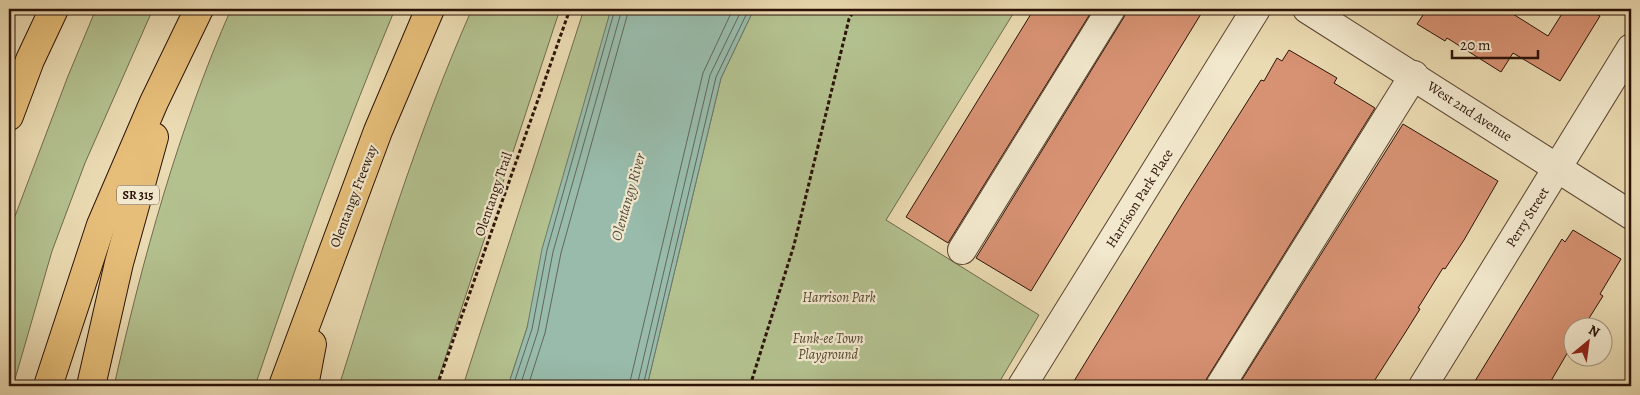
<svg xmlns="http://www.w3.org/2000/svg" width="1640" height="395" viewBox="0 0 1640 395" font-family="Alegreya,serif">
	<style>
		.green { fill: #b3c18f; stroke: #706a4c }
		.water { fill: #98bbab; stroke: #6d786a }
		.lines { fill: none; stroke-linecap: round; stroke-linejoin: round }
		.shore { stroke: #62675a; stroke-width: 1 }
		.building { fill: #d79273; stroke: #2c1308 }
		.minor-casing { stroke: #5c4532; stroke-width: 30 }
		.major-casing { stroke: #2c1308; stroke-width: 30 }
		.highway-casing { stroke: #2c1308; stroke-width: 30 }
		.path { stroke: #2c1308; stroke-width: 3; stroke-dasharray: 4 2.5; stroke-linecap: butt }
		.minor { stroke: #f2e8cd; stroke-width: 28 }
		.major { stroke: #e6be79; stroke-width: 28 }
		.highway { stroke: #e6be79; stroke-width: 28 }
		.labels { text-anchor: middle; stroke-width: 4.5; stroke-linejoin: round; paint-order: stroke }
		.shield { fill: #f2e8cd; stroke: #675343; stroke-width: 1 }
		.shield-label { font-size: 12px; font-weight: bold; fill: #2c1308 }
		.street-label { font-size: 14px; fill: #2c1308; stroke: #f2e8cd }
		.park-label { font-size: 14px; font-style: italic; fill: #544730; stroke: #f2e8cd }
		.water-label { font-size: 15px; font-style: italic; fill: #524e41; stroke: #f2e8cd }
	</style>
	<rect width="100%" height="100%" fill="#ebdbb2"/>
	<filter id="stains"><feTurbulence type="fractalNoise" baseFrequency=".004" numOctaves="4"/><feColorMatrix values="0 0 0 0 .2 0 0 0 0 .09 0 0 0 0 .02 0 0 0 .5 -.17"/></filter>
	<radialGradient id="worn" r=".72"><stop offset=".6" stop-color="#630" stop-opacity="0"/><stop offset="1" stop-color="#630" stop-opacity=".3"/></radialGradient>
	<!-- green -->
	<g class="green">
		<path d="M 96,9 L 153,9 L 85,163 L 52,251 L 13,386 L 9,386 L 9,232 L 68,76 Z"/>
		<path d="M 231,9 L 395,9 C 343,133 298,259 255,386 L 114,386 C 143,258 178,130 231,9 Z"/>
		<path d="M 472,9 L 560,9 L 436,386 L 339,386 C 379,259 418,131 472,9 Z"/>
		<path d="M 584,9 L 611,9 L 527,328 L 508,386 L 463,386 Z"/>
		<path d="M 754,9 L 1016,9 L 886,220 L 1039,315 L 997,386 L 647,386 L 721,78 Z"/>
	</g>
	<!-- water -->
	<path class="water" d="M 611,9 L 754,9 L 721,78 L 647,386 L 508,386 L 527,328 L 542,249 Z"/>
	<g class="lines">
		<!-- shore -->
		<g class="shore">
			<path d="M 513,386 L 532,329 L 547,250 L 615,9"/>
			<path d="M 520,386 L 538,331 L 553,252 L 622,9"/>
			<path d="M 528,386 L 545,333 L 561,253 L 629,9"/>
			<path d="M 629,386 L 703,73 L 733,9"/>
			<path d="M 637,386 L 710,75 L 742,9"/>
			<path d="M 643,386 L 716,77 L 749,9"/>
		</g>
	</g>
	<!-- building -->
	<g class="building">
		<path d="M 1034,9 L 1093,9 L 948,243 L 906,217 Z"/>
		<path d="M 1127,9 L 1204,9 L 1031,291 L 976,258 L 1124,17 Z"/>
		<path d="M 1427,9 L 1505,9 L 1548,36 L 1565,9 L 1587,9 L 1600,16 L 1560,81 L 1513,53 L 1501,72 L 1447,38 L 1445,41 L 1417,24 Z"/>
		<path d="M 1289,50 L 1337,78 L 1334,83 L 1375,108 L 1207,378 L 1204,386 L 1071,386 L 1183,203 L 1261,80 L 1264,81 L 1277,58 L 1282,61 Z"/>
		<path d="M 1403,124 L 1498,181 L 1464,240 L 1445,269 L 1443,268 L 1418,308 L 1420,309 L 1405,333 L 1371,386 L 1238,386 Z"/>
		<path d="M 1573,230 L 1621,259 L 1600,294 L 1603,296 L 1586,323 L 1583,328 L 1572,328 L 1572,345 L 1548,386 L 1472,386 L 1562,239 L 1565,242 Z"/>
	</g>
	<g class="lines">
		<defs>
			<g id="minor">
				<path d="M 1307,9 L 1631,215"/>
				<path d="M 962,250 L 1111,9"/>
				<path d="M 1022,386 L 1256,9"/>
				<path d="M 1220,386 L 1414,75"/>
				<path d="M 1423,386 L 1631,48"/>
			</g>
			<path id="major" d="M 9,116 L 30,60 L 54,9"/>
			<g id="highway">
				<path d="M 48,386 L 101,225 L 154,102 L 199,9"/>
				<path d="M 91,386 L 119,263 L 154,137"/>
				<path d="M 283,386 L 378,131 L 430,9"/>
				<path d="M 304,386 L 312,344"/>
			</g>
		</defs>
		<!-- minor casing -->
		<use href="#minor" class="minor-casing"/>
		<!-- major casing -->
		<use href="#major" class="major-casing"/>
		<!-- highway casing -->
		<use href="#highway" class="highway-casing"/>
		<!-- path -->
		<g class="path">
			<path d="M 437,386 L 570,9"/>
			<path d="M 750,386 L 794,245 L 849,19 L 855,9"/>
		</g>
		<!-- minor -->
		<use href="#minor" class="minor"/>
		<!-- major -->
		<use href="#major" class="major"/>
		<!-- highway -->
		<use href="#highway" class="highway"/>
	</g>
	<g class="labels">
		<!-- shield labels -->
		<rect class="shield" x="117" y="185.5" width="42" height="19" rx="4"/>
		<g class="shield-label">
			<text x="138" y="199">SR 315</text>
		</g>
		<!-- street labels -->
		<g class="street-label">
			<text transform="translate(1470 111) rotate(33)" y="5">West 2nd Avenue</text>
			<text transform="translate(493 194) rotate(-71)" y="5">Olentangy Trail</text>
			<text transform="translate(353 196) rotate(-69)" y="5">Olentangy Freeway</text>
			<text transform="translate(1139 198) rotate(-58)" y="5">Harrison Park Place</text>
			<text transform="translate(1527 217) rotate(-58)" y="5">Perry Street</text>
		</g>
		<!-- park labels -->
		<g class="park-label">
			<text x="839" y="302">Harrison Park</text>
			<text x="828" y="343">Funk-ee Town<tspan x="828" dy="16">Playground</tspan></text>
		</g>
		<!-- water labels -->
		<g class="water-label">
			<text transform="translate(628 197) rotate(-74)" y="5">Olentangy River</text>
		</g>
	</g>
	<!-- margin -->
	<rect width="1640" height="395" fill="none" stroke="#ebdbb2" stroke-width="30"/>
	<rect x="10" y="10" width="1620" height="375" fill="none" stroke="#2c1308" stroke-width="2.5"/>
	<rect x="15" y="15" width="1610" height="365" fill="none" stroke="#2c1308"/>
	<!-- north arrow -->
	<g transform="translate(1588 342) rotate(29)"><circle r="24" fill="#f2e8cd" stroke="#a3937e"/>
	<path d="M0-4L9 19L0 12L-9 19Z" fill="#8f2418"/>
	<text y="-8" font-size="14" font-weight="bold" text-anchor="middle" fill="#2c1308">N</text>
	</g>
	<!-- scale -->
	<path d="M1452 50v8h86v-8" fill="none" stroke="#2c1308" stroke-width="2.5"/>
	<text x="1460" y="50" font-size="15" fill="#2c1308" stroke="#f2e8cd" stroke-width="4" paint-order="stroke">20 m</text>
	<rect width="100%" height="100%" filter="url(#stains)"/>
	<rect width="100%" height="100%" fill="url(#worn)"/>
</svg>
